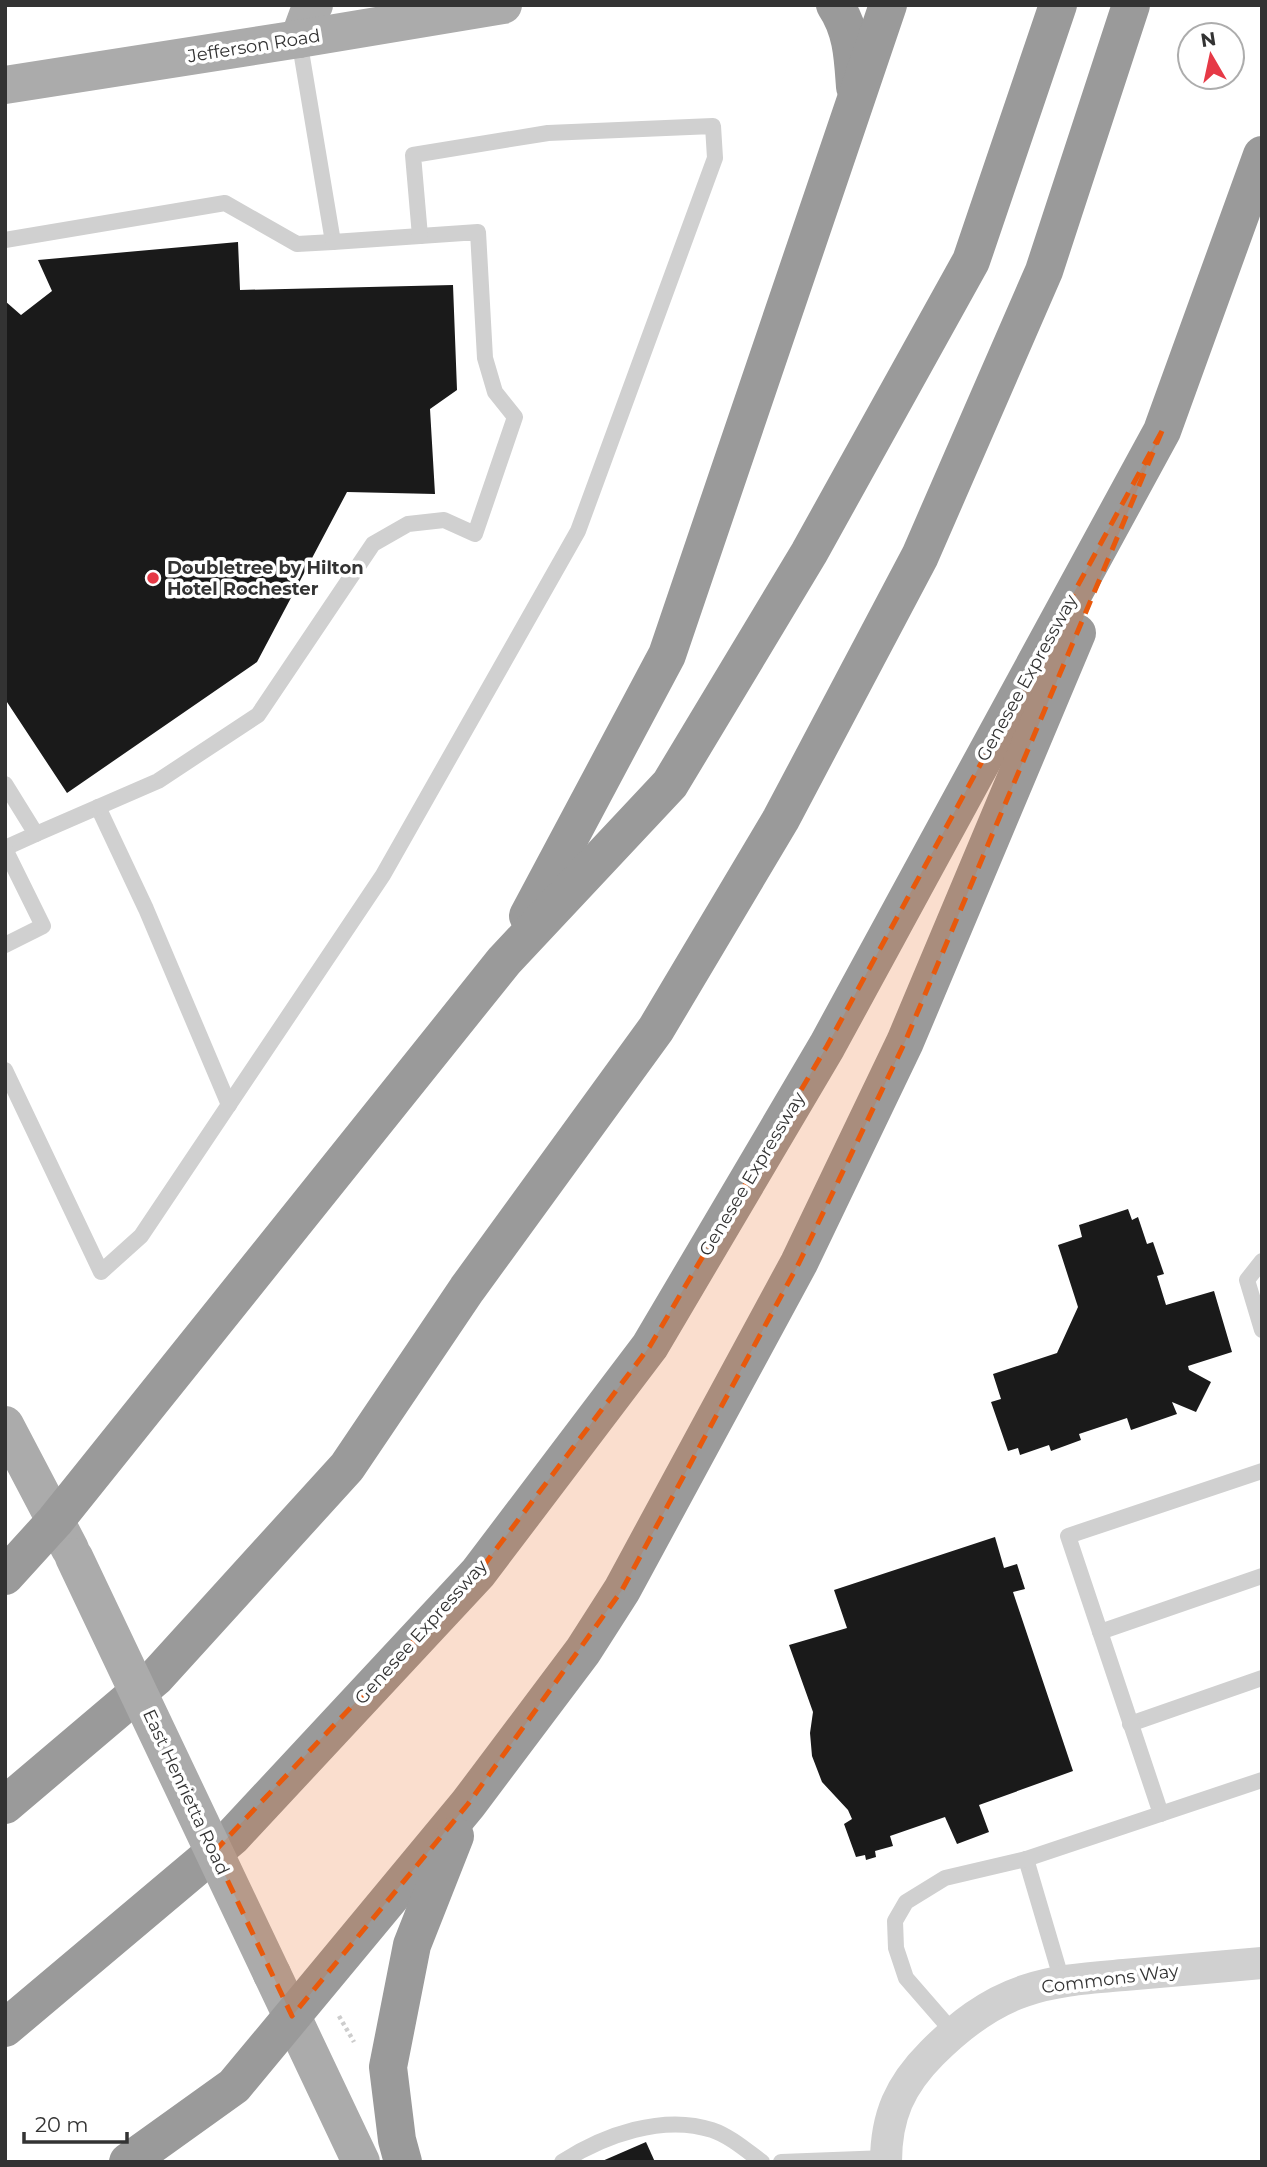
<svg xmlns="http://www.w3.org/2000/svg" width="1267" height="2167" viewBox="0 0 1267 2167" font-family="Montserrat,sans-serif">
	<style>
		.building { fill: #1a1a1a }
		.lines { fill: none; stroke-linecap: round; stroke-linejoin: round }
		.path { stroke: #cdcdcd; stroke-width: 4.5; stroke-dasharray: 3.5 3.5; stroke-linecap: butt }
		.lane { stroke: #d0d0d0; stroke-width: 16 }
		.street { stroke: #d0d0d0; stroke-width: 32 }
		.primary { stroke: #ababab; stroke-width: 38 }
		.highway { stroke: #9a9a9a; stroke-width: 38 }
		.primary-bridge { stroke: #ababab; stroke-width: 38 }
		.marked { fill: #e8590c; fill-opacity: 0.2; stroke: #e8590c; stroke-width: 5; stroke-dasharray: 14 9; stroke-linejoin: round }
		.poi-dot { fill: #e63946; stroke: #fff; stroke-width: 2.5 }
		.labels { text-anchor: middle; stroke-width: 7; stroke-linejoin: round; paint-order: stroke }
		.street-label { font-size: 18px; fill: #333; stroke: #fff }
		.poi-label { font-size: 18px; font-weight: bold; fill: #333; stroke: #fff; text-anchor: start }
	</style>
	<rect width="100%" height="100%" fill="#fff"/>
	<!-- building -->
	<g class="building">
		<path d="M 238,242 L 240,290 L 453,285 L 457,390 L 430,409 L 435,494 L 347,492 L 257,662 L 67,793 L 5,699 L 5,301 L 21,315 L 52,291 L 38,260 Z"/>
		<path d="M 1128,1209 L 1132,1220 L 1138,1217 L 1147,1244 L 1153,1242 L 1164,1274 L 1157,1276 L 1166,1305 L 1214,1291 L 1232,1352 L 1188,1366 L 1189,1370 L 1211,1382 L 1196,1412 L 1172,1402 L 1177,1414 L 1131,1430 L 1127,1418 L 1079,1434 L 1081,1440 L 1051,1451 L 1049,1445 L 1020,1455 L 1018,1448 L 1008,1451 L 991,1402 L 1001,1399 L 993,1374 L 1057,1353 L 1078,1307 L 1058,1245 L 1082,1237 L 1079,1225 Z"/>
		<path d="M 995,1537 L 1004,1568 L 1017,1564 L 1025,1589 L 1013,1592 L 1073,1771 L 979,1805 L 989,1832 L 957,1844 L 945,1817 L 890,1836 L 893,1846 L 875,1851 L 876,1857 L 866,1860 L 865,1855 L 856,1857 L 844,1824 L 852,1819 L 848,1810 L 822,1782 L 812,1756 L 810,1733 L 813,1712 L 789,1645 L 847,1628 L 834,1590 Z"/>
		<path d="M 646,2142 L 655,2162 L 600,2162 Z"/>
	</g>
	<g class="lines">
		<!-- path -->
		<path class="path" d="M 339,2016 L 354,2042"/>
		<!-- lane -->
		<g class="lane">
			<path d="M 5,240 L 225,203 L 297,244 L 333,242 L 299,39"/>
			<path d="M 5,784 L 36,834 L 5,848"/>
			<path d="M 98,807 L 146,909 L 229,1105"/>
			<path d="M 36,834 L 158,781 L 258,715 L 373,544 L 408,524 L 444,520 L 475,534 L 515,417 L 495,392 L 485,358 L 478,232 L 333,242"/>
			<path d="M 5,849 L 43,926 L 5,945"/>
			<path d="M 5,1070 L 101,1272 L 141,1236 L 383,875 L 578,531 L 715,158 L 713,126 L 548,133 L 413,155 L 420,236"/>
			<path d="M 1262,1261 L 1247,1280 L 1262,1330"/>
			<path d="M 1100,1632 L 1262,1576"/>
			<path d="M 1130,1724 L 1262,1678"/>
			<path d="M 1161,1814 L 1068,1536 L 1262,1471"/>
			<path d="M 1026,1859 L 1062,1981"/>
			<path d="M 953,2032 L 906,1978 L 896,1948 L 895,1921 L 906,1902 L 945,1878 L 1026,1859 L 1262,1780"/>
			<path d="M 562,2162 C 604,2135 663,2114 712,2130 C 730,2136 747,2151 762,2162"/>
			<path d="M 781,2162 L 886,2158"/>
		</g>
		<!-- street -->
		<path class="street" d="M 886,2162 C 886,2116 900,2085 932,2053 C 959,2026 988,2003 1024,1991 C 1056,1980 1090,1978 1124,1975 C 1170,1971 1216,1967 1262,1963"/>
		<!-- primary -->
		<g class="primary">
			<path d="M 299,39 L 310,9 L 314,5"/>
			<path d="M 5,85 L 299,39 L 503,5"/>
			<path d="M 5,1425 L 70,1549"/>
			<path d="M 272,1974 L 361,2162"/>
		</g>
		<!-- highway -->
		<g class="highway">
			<path d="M 835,5 C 852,30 853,58 855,87"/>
			<path d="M 528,916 L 667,655 L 888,5"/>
			<path d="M 5,1576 L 55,1521 L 504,961 L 670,784 L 809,553 L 971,261 L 1058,5"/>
			<path d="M 5,1805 L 156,1677 L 347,1467 L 467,1289 L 656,1029 L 781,819 L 920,556 L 1044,271 L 1131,5"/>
			<path d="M 5,2028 L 232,1837 L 478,1573 L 650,1346 L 827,1046 L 1162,431 L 1262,155"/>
			<path d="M 128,2162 L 234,2086 L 468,1804 L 583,1651 L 622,1590 L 799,1263 L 905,1042 L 1077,633"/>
			<path d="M 403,2162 L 397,2140 L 388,2067 L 412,1945 L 455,1836"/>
		</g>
		<!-- primary-bridge -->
		<path class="primary-bridge" d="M 74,1557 L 272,1974"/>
	</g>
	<!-- marked area -->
	<path class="marked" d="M 1162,431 L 905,1042 L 799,1263 L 622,1590 L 468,1804 L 292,2016 L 214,1852 L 478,1573 L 650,1346 L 827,1046 Z"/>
	<!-- markers -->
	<circle class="poi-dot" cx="153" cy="578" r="7"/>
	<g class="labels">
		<!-- street labels -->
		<g class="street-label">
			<text transform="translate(254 46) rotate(-9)" y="6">Jefferson Road</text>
			<text transform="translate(1027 678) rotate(-61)" y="6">Genesee Expressway</text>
			<text transform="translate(752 1174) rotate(-59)" y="6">Genesee Expressway</text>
			<text transform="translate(421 1632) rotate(-48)" y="6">Genesee Expressway</text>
			<text transform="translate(186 1792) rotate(65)" y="6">East Henrietta Road</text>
			<text transform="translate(1110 1979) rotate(-7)" y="6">Commons Way</text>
		</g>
		<!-- poi labels -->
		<g class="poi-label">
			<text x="167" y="574">Doubletree by Hilton<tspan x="167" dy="21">Hotel Rochester</tspan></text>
		</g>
	</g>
	<!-- border -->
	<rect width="1267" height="2167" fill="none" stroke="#333333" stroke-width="14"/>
	<!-- north arrow -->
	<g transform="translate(1211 56) rotate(351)"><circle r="33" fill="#ffffff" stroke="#adadad" stroke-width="2"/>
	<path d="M0-5L12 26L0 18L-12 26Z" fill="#e63946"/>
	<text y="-10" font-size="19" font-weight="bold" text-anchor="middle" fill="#333333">N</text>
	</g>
	<!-- scale -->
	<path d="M24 2132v10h103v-10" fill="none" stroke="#333333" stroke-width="3.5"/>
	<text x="35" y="2132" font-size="21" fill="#333333" stroke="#ffffff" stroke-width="5" paint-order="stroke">20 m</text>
</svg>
